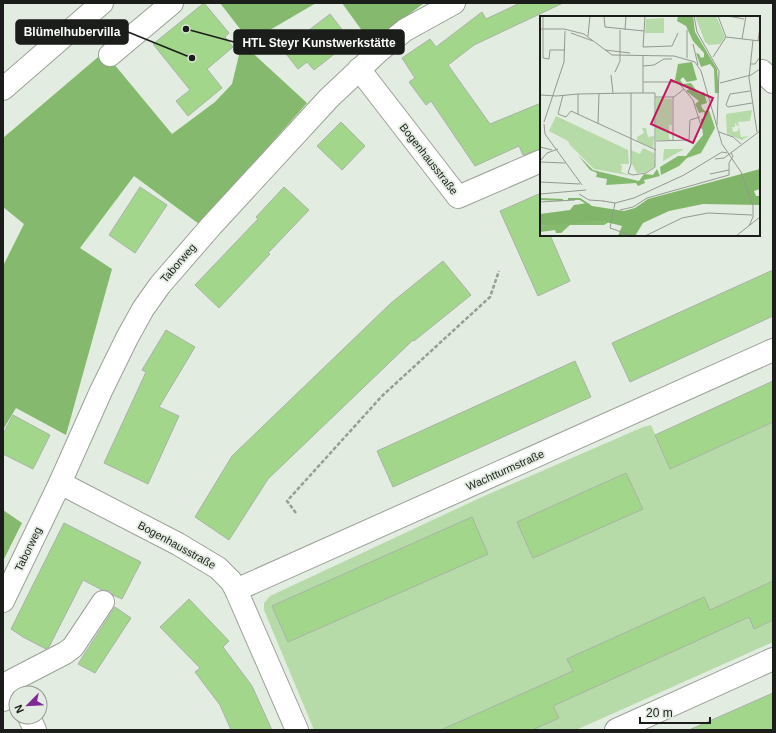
<svg xmlns="http://www.w3.org/2000/svg" width="776" height="733" viewBox="0 0 776 733" font-family="Helvetica,sans-serif">
	<style>
		.green { fill: #b6dba8 }
		.forest { fill: #84b96e }
		.building { fill: #a2d78b; stroke: #a9b2a6 }
		.lines { fill: none; stroke-linecap: round; stroke-linejoin: round }
		.minor-casing { stroke: #9aa297; stroke-width: 24 }
		.major-casing { stroke: #9aa297; stroke-width: 24 }
		.path { stroke: #979e95; stroke-width: 2.5; stroke-dasharray: 4 2; stroke-linecap: butt }
		.minor { stroke: #fff; stroke-width: 22 }
		.major { stroke: #fff; stroke-width: 22 }
		.labels { text-anchor: middle; stroke-width: 3.5; stroke-linejoin: round; paint-order: stroke }
		.street-label { font-size: 11px; fill: #1a1d19; stroke: #e3ece0 }
		.inset-river { fill: none; stroke: #80b56a; stroke-width: 2 }
		.inset-road { fill: none; stroke: #939990; stroke-width: 1 }
		.view { fill: #c2185b; fill-opacity: 0.15; stroke: #c2185b; stroke-width: 2 }
		.inset-edge { fill: none; stroke: #1a1d19; stroke-width: 2 }
		.leader { fill: none; stroke: #1a1d19; stroke-width: 1.5 }
		.callout-dot { fill: #1a1d19; stroke: #e3ece0; stroke-width: 1.5 }
		.callout { fill: #1a1d19; stroke: #1a1d19; stroke-width: 1.5 }
		.callout-label { font-size: 12px; text-anchor: middle; font-weight: bold; fill: #fff }
	</style>
	<rect width="100%" height="100%" fill="#e3ece0"/>
	<!-- green -->
	<path class="green" d="M 773,422 L 773,642 L 576,730 L 314,730 L 264,610 L 264,603 L 270,596 L 482,497 L 643,427 L 651,425 L 670,469 Z"/>
	<!-- forest -->
	<g class="forest">
		<path d="M 220,3 L 316,3 L 244,45 L 307,103 L 199,224 L 134,176 L 80,248 L 112,269 L 66,435 L 16,408 L 3,430 L 3,266 L 24,224 L 3,207 L 3,138 L 104,52 L 172,134 L 215,102 L 232,84 L 244,34 Z"/>
		<path d="M 342,3 L 424,3 L 371,43 Z"/>
		<path d="M 3,510 L 22,523 L 3,561 Z"/>
	</g>
	<!-- building -->
	<g class="building">
		<path d="M 204,3 L 229,33 L 225,37 L 233,47 L 207,69 L 222,88 L 188,116 L 176,101 L 190,90 L 153,44 Z"/>
		<path d="M 520,3 L 563,3 L 474,45 L 448,65 L 490,124 L 541,103 L 541,149 L 523,155 L 519,146 L 475,166 L 431,101 L 426,105 L 409,82 L 415,78 L 402,58 L 430,39 L 436,47 L 482,12 L 486,19 Z"/>
		<path d="M 330,14 L 351,41 L 314,70 L 307,62 L 298,69 L 283,50 Z"/>
		<path d="M 341,122 L 365,146 L 342,170 L 317,146 Z"/>
		<path d="M 140,187 L 167,205 L 135,253 L 109,235 Z"/>
		<path d="M 284,187 L 309,210 L 268,253 L 270,254 L 219,308 L 195,285 L 258,219 L 256,217 Z"/>
		<path d="M 541,193 L 541,235 L 550,235 L 570,281 L 538,296 L 500,211 Z"/>
		<path d="M 443,261 L 471,295 L 414,341 L 413,340 L 268,479 L 229,540 L 195,517 L 232,456 L 391,303 Z"/>
		<path d="M 773,270 L 773,316 L 630,382 L 612,343 Z"/>
		<path d="M 166,330 L 195,347 L 159,407 L 179,416 L 148,484 L 104,463 L 146,372 L 142,370 Z"/>
		<path d="M 575,361 L 591,397 L 393,487 L 377,451 Z"/>
		<path d="M 773,381 L 773,422 L 670,469 L 655,435 Z"/>
		<path d="M 13,415 L 50,435 L 33,469 L 3,454 L 3,434 Z"/>
		<path d="M 626,473 L 643,509 L 533,558 L 517,522 Z"/>
		<path d="M 472,517 L 488,554 L 288,642 L 272,606 Z"/>
		<path d="M 64,523 L 141,562 L 122,599 L 113,595 L 110,591 L 102,590 L 83,580 L 49,647 L 46,649 L 23,637 L 11,629 Z"/>
		<path d="M 773,581 L 773,620 L 754,629 L 749,617 L 553,706 L 559,718 L 532,730 L 441,730 L 573,671 L 567,659 L 704,597 L 710,610 Z"/>
		<path d="M 189,599 L 229,641 L 223,647 L 252,686 L 272,730 L 231,730 L 220,705 L 195,672 L 200,668 L 160,627 Z"/>
		<path d="M 115,607 L 131,618 L 95,673 L 78,664 Z"/>
		<path d="M 773,693 L 773,730 L 689,730 Z"/>
	</g>
	<g class="lines">
		<defs>
			<g id="minor">
				<path d="M 110,55 L 172,3"/>
				<path d="M 359,69 L 458,197 L 541,161"/>
				<path d="M 759,71 L 762,71 L 773,82"/>
				<path d="M 60,483 L 178,544 L 218,568 L 231,581 L 236,590 L 297,730"/>
				<path d="M 236,590 L 773,350"/>
				<path d="M 3,601 L 60,483 L 101,391 L 127,338 L 143,309 L 160,285 L 212,225 L 329,98 L 379,51 L 405,30 L 454,3"/>
				<path d="M 11,681 L 65,653 L 73,647 L 103,602"/>
				<path d="M 3,700 L 16,694"/>
				<path d="M 29,717 L 35,730"/>
				<path d="M 616,730 L 773,659"/>
			</g>
			<path id="major" d="M 3,89 L 102,3"/>
		</defs>
		<!-- minor casing -->
		<use href="#minor" class="minor-casing"/>
		<!-- major casing -->
		<use href="#major" class="major-casing"/>
		<!-- path -->
		<path class="path" d="M 296,513 L 287,501 L 382,396 L 490,297 L 499,271"/>
		<!-- minor -->
		<use href="#minor" class="minor"/>
		<!-- major -->
		<use href="#major" class="major"/>
	</g>
	<g class="labels">
		<!-- street labels -->
		<g class="street-label">
			<text transform="translate(429 159) rotate(52)" y="4">Bogenhausstraße</text>
			<text transform="translate(178 263) rotate(-49)" y="4">Taborweg</text>
			<text transform="translate(505 470) rotate(-24)" y="4">Wachtturmstraße</text>
			<text transform="translate(177 545) rotate(29)" y="4">Bogenhausstraße</text>
			<text transform="translate(28 549) rotate(-64)" y="4">Taborweg</text>
		</g>
	</g>
	<!-- overview -->
	<g transform="translate(540 16)">
		<rect width="220" height="220" fill="#e3ece0"/>
		<path d="M 155,0 L 176,0 L 185,21 L 180,28 L 169,29 L 165,26 ZM 124,2 L 124,17 L 105,17 L 106,3 ZM 116,82 L 132,83 L 132,109 L 129,109 L 129,122 L 131,124 L 116,124 ZM 212,94 L 210,105 L 198,106 L 199,111 L 195,107 L 195,111 L 192,111 L 193,116 L 198,115 L 199,111 L 201,121 L 209,120 L 202,124 L 187,118 L 186,98 ZM 16,100 L 88,134 L 89,148 L 80,148 L 82,150 L 81,156 L 93,160 L 54,153 L 30,129 L 28,125 L 9,115 ZM 102,112 L 106,112 L 108,121 L 114,120 L 113,132 L 97,125 L 97,121 L 104,117 ZM 103,132 L 114,137 L 115,150 L 106,156 L 97,157 L 92,148 L 91,134 L 100,138 ZM 124,133 L 144,133 L 123,145 Z" fill="#b6dba8"/>
		<path d="M 138,0 L 153,0 L 155,16 L 177,53 L 179,77 L 175,77 L 174,53 L 170,48 L 161,51 L 156,37 L 159,38 L 161,42 L 164,41 L 164,37 L 153,25 L 146,10 L 137,5 ZM 152,46 L 157,64 L 147,66 L 143,61 L 140,64 L 143,68 L 151,67 L 159,78 L 164,76 L 167,87 L 161,89 L 162,92 L 165,95 L 169,94 L 175,112 L 161,137 L 147,142 L 139,150 L 121,159 L 120,151 L 138,140 L 146,140 L 163,119 L 161,103 L 165,102 L 164,96 L 159,97 L 155,88 L 159,85 L 146,75 L 149,73 L 147,70 L 142,70 L 135,64 L 138,48 ZM 38,139 L 53,154 L 61,156 L 99,165 L 104,158 L 113,159 L 117,153 L 120,160 L 104,164 L 105,167 L 98,170 L 96,167 L 66,169 L 67,163 L 56,161 L 57,157 L 50,154 ZM 33,206 L 62,205 L 69,206 L 64,209 L 30,209 L 21,217 L 16,217 L 15,214 L 0,216 L 0,210 Z" fill="#84b96e"/>
		<path d="M 220,153 L 220,173 L 214,175 L 216,180 L 220,180 L 220,189 L 163,188 L 129,195 L 103,207 L 95,220 L 78,220 L 82,210 L 62,205 L 0,210 L 0,198 L 30,194 L 34,189 L 48,187 L 52,190 L 84,195 L 95,192 L 108,183 Z" fill="#80b56a"/>
		<path class="inset-river" d="M 0,183 L 23,184M 28,183 L 40,183 L 49,189"/>
		<path class="inset-road" d="M 3,0 L 3,42 L 9,43 L 10,34 L 25,34M 64,0 L 65,11 L 104,15M 105,0 L 103,31 L 132,30 L 138,17M 154,0 L 157,16 L 179,55 L 177,109M 178,0 L 186,21M 188,0 L 204,3M 0,13 L 24,13 L 44,18 L 72,39 L 134,40 L 155,46 L 161,55 L 182,128 L 201,156 L 213,190 L 213,201 L 209,210M 85,14 L 86,0M 31,17 L 53,25M 48,20 L 50,0M 186,21 L 220,25M 202,23 L 206,0M 213,24 L 209,62 L 217,116M 218,25 L 220,11M 153,28 L 158,49M 65,34 L 90,37M 173,41 L 186,21M 147,42 L 147,14M 211,48 L 215,48 L 220,41M 103,50 L 114,49 L 124,43 L 132,43M 75,56 L 80,45 L 80,14M 71,59 L 73,77M 103,66 L 138,66 L 153,84 L 162,113M 180,67 L 211,59 L 220,53M 210,75 L 190,78 L 186,89 L 188,91 L 212,87M 103,77 L 103,40M 38,78 L 38,98M 0,79 L 17,80 L 38,78 L 91,77 L 115,77 L 115,151 L 106,157 L 93,159 L 88,157 L 91,148 L 91,77M 23,79 L 18,98 L 26,101 L 31,95 L 116,134M 115,81 L 134,81 L 144,73M 133,81 L 133,124M 4,106 L 24,46 L 25,15M 4,108 L 5,118 L 42,169M 58,108 L 59,77M 179,116 L 193,121 L 201,128M 116,125 L 149,124 L 150,104 L 160,101M 0,131 L 12,134M 175,143 L 184,142 L 220,115M 0,145 L 7,137 L 18,133M 0,146 L 25,147M 170,158 L 189,154M 0,166 L 40,168M 0,178 L 46,174M 39,178 L 49,184 L 64,185M 63,185 L 75,187 L 94,182 L 144,159 L 182,136 L 187,137M 0,186 L 35,184M 75,187 L 70,212 L 93,220M 80,194 L 93,191 L 107,182 L 189,159 L 189,147 L 193,140 L 191,137M 0,220 L 19,220M 105,220 L 142,202 L 168,197 L 212,199M 196,220 L 220,201"/>
		<path class="view" d="M 131,64 L 173,82 L 153,127 L 111,108 Z"/>
		<rect width="220" height="220" class="inset-edge"/>
	</g>
	<!-- callouts -->
	<path class="leader" d="M192 58L128 32M186 29L234 42"/>
	<g class="callout-dot">
		<circle cx="192" cy="58" r="4"/>
		<circle cx="186" cy="29" r="4"/>
	</g>
	<g class="callout">
		<rect x="16" y="20" width="112" height="24" rx="4"/>
		<rect x="234" y="30" width="170" height="24" rx="4"/>
	</g>
	<g class="callout-label">
		<text x="72" y="36">Blümelhubervilla</text>
		<text x="319" y="47">HTL Steyr Kunstwerkstätte</text>
	</g>
	<!-- border -->
	<rect width="776" height="733" fill="none" stroke="#1a1d19" stroke-width="8"/>
	<!-- north arrow -->
	<g transform="translate(28 705) rotate(246)"><circle r="19" fill="#e3ece0" stroke="#939990"/>
	<path d="M0-3L7 15L0 10L-7 15Z" fill="#7e2a99"/>
	<text y="-6" font-size="11" font-weight="bold" text-anchor="middle" fill="#1a1d19">N</text>
	</g>
	<!-- scale -->
	<path d="M640 717v6h70v-6" fill="none" stroke="#1a1d19" stroke-width="2"/>
	<text x="646" y="717" font-size="12" fill="#1a1d19" stroke="#e3ece0" stroke-width="3" paint-order="stroke">20 m</text>
</svg>
